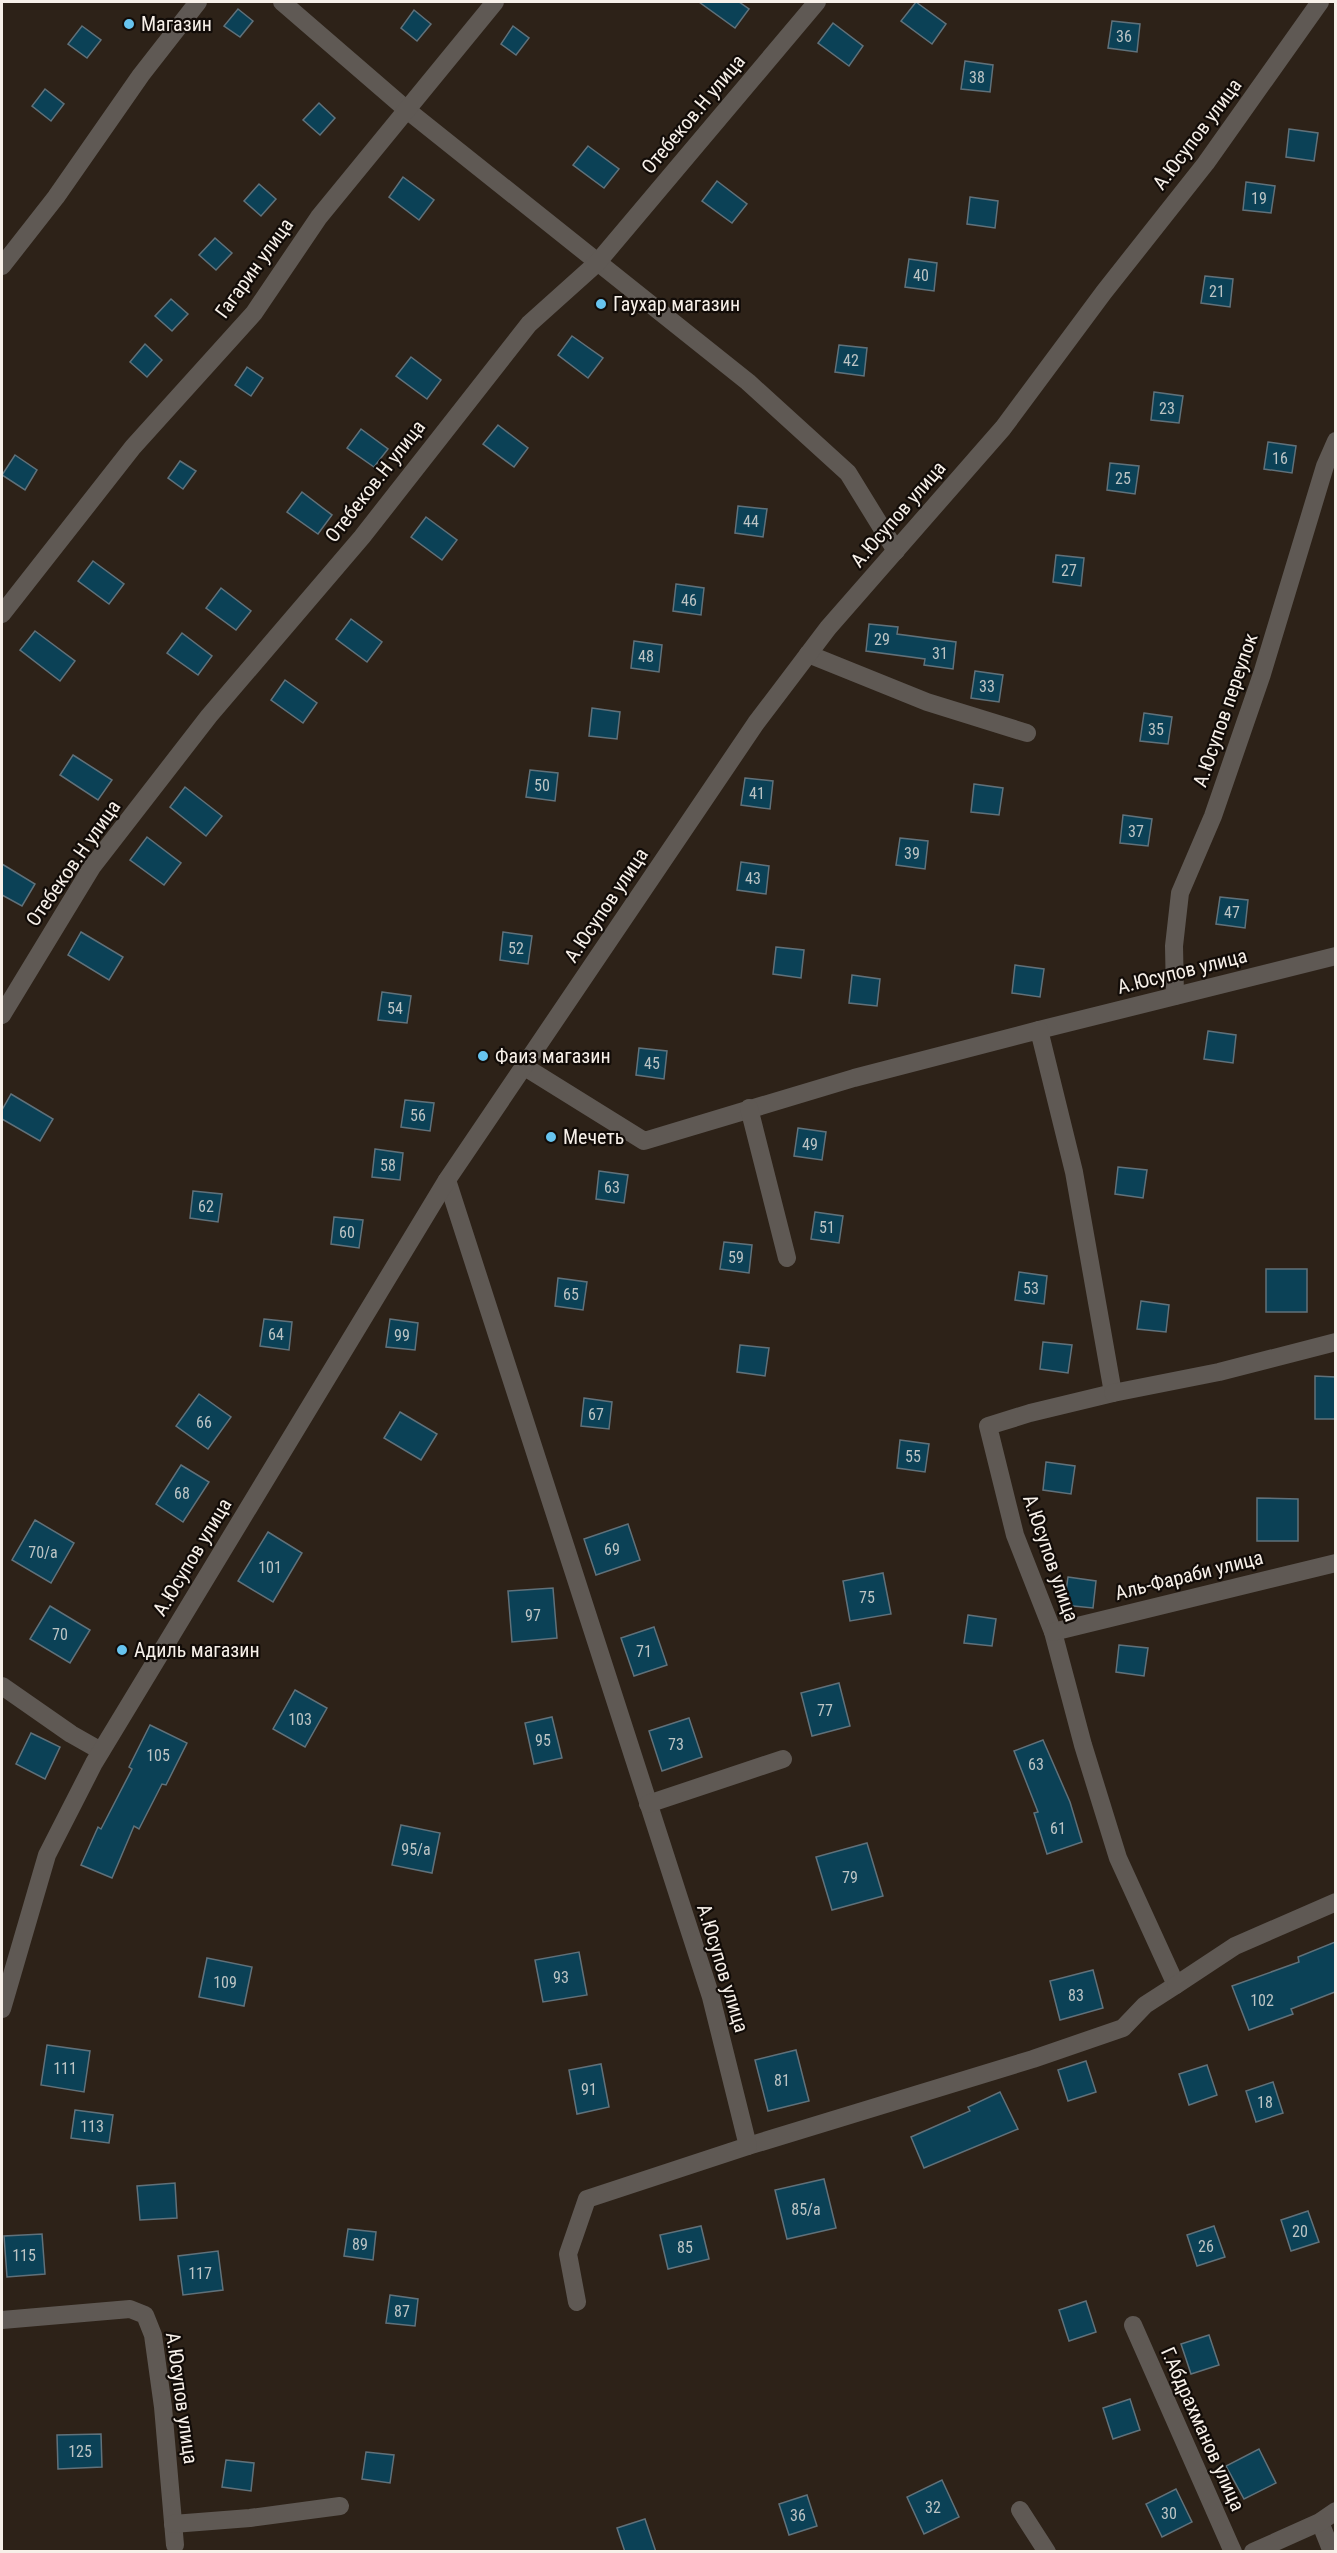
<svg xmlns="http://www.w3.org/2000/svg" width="1337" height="2553" viewBox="0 0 1337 2553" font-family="'Roboto Condensed',sans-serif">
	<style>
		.building { fill: #0b4156; stroke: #60717a; stroke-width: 1.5 }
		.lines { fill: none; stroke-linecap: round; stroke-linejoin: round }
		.street { stroke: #5f5954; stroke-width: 18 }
		.poi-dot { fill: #67c4ef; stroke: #120c08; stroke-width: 2 }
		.labels { text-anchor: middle; stroke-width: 4.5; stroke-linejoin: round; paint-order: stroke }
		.number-label { font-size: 16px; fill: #bcc4c4 }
		.poi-label { font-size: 20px; fill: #f7f0e9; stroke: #120c08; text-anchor: start }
		.street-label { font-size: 20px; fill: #f7f0e9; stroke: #120c08 }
	</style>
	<rect width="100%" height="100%" fill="#2d2218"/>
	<!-- building -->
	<g class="building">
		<path d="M 699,2 L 739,2 L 749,9 L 735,28 Z"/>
		<path d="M 916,2 L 946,24 L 932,44 L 901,21 Z"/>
		<path d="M 238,9 L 253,21 L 240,37 L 224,26 Z"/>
		<path d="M 414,10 L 431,24 L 417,41 L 401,28 Z"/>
		<path d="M 1112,21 L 1140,24 L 1137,52 L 1108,48 Z"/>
		<path d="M 833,23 L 863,46 L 849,66 L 818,43 Z"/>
		<path d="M 82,26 L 101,40 L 87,58 L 68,44 Z"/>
		<path d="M 513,26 L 529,38 L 516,55 L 501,44 Z"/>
		<path d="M 965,61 L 993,65 L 990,92 L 961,89 Z"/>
		<path d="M 45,89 L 64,104 L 51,121 L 32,106 Z"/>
		<path d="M 319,103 L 335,118 L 320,135 L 303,120 Z"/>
		<path d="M 1289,129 L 1318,133 L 1314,161 L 1286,157 Z"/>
		<path d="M 588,146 L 619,169 L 604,188 L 573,165 Z"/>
		<path d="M 403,177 L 434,200 L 419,220 L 389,197 Z"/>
		<path d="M 717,181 L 747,204 L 732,223 L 702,201 Z"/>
		<path d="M 1246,182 L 1275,186 L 1271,213 L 1243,210 Z"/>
		<path d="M 259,184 L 276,199 L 261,216 L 244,201 Z"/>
		<path d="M 970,197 L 998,201 L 995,228 L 967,224 Z"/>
		<path d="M 215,238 L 232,253 L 216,270 L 199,255 Z"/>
		<path d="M 909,259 L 937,263 L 934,291 L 905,287 Z"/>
		<path d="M 1205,276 L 1233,279 L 1230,307 L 1201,303 Z"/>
		<path d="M 171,299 L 188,314 L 172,331 L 155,316 Z"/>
		<path d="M 572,336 L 603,358 L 588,378 L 558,355 Z"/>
		<path d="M 145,344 L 162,360 L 147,377 L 130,362 Z"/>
		<path d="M 839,345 L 867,348 L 864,376 L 835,372 Z"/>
		<path d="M 411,357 L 441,380 L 427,399 L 396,376 Z"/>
		<path d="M 247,367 L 263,378 L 251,396 L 235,385 Z"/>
		<path d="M 1154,392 L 1183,396 L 1179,423 L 1151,420 Z"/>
		<path d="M 498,425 L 528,448 L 514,467 L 483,444 Z"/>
		<path d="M 361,429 L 388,449 L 374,467 L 347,448 Z"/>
		<path d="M 1268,442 L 1296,446 L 1292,473 L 1264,469 Z"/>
		<path d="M 15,455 L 37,470 L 25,490 L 2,475 Z"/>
		<path d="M 180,461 L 196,471 L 183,489 L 168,478 Z"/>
		<path d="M 1110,463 L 1139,466 L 1135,494 L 1107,490 Z"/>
		<path d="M 302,492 L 332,515 L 318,534 L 287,512 Z"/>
		<path d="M 738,506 L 767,509 L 763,537 L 735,533 Z"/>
		<path d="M 426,517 L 457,540 L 442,560 L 411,537 Z"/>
		<path d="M 1056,555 L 1084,558 L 1081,586 L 1053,582 Z"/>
		<path d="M 93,561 L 124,584 L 109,604 L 78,581 Z"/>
		<path d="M 676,584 L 704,588 L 701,615 L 673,611 Z"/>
		<path d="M 221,588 L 251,611 L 236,630 L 206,608 Z"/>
		<path d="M 351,619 L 382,642 L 367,662 L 336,639 Z"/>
		<path d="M 869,624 L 898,627 L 897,634 L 956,642 L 953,669 L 924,665 L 925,659 L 866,651 Z"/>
		<path d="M 35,631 L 75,661 L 60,681 L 20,650 Z"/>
		<path d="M 182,633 L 212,656 L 198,675 L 167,653 Z"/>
		<path d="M 634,641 L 662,645 L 659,672 L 631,668 Z"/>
		<path d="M 975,671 L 1003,675 L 999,702 L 971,698 Z"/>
		<path d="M 285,680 L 317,703 L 303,723 L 271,700 Z"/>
		<path d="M 592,708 L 620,712 L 617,739 L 589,736 Z"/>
		<path d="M 1144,713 L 1172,717 L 1168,744 L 1140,741 Z"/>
		<path d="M 73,755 L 112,780 L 98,800 L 60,775 Z"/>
		<path d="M 530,770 L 558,773 L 555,801 L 526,797 Z"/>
		<path d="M 745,778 L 773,781 L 770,809 L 741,805 Z"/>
		<path d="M 974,784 L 1003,788 L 999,815 L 971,812 Z"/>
		<path d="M 185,787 L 222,816 L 206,836 L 170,807 Z"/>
		<path d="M 1123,815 L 1152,819 L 1148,846 L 1120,843 Z"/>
		<path d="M 147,837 L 181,863 L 164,885 L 130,860 Z"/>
		<path d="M 900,838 L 928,841 L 925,869 L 896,865 Z"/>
		<path d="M 741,862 L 769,866 L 766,894 L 737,890 Z"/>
		<path d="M 2,864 L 35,884 L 22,906 L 2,895 Z"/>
		<path d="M 1220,897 L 1248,900 L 1245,928 L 1216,924 Z"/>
		<path d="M 81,932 L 123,957 L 109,980 L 68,955 Z"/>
		<path d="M 503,932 L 532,936 L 528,964 L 500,960 Z"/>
		<path d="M 776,947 L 804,950 L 801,978 L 773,974 Z"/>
		<path d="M 1015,965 L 1044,969 L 1040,997 L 1012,993 Z"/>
		<path d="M 852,975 L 880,979 L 877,1006 L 849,1003 Z"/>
		<path d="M 382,992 L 411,996 L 407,1023 L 378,1020 Z"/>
		<path d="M 1208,1031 L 1236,1035 L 1233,1063 L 1204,1059 Z"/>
		<path d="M 639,1048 L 667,1051 L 664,1079 L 636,1075 Z"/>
		<path d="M 11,1094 L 53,1119 L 40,1141 L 2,1119 L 2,1110 Z"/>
		<path d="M 405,1100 L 434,1103 L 430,1131 L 401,1127 Z"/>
		<path d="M 798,1128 L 826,1132 L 822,1160 L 794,1156 Z"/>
		<path d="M 375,1149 L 403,1153 L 400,1180 L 372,1177 Z"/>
		<path d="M 1118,1167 L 1147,1170 L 1143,1198 L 1115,1194 Z"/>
		<path d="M 599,1171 L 628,1175 L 624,1203 L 596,1199 Z"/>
		<path d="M 193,1191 L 222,1194 L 218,1222 L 190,1218 Z"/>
		<path d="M 815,1212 L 843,1216 L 839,1243 L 811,1239 Z"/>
		<path d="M 334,1217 L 363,1220 L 359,1248 L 331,1244 Z"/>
		<path d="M 724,1242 L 752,1245 L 749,1273 L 720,1269 Z"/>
		<rect x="1266" y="1269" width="41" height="43"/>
		<path d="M 1019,1272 L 1047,1276 L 1044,1304 L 1015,1300 Z"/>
		<path d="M 558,1278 L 587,1282 L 583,1310 L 555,1306 Z"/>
		<path d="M 1141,1301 L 1169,1305 L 1166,1332 L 1137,1329 Z"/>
		<path d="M 264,1319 L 292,1322 L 289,1350 L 260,1346 Z"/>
		<path d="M 390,1319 L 418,1323 L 415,1350 L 386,1347 Z"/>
		<path d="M 1043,1342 L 1072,1345 L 1068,1373 L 1040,1369 Z"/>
		<path d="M 740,1345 L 769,1348 L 765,1376 L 737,1372 Z"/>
		<path d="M 1315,1376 L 1335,1377 L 1335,1419 L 1315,1419 Z"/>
		<path d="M 199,1394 L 231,1417 L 208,1449 L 176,1426 Z"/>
		<path d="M 584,1398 L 612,1402 L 609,1429 L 581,1426 Z"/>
		<path d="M 400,1412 L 437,1434 L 421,1460 L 384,1438 Z"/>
		<path d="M 900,1440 L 929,1444 L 925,1472 L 897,1468 Z"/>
		<path d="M 1046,1462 L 1075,1466 L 1071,1494 L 1043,1490 Z"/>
		<path d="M 181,1465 L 209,1482 L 183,1522 L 156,1504 Z"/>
		<path d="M 1257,1498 L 1298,1499 L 1298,1541 L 1257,1541 Z"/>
		<path d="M 35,1520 L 74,1543 L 51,1583 L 12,1560 Z"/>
		<path d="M 628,1524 L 640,1560 L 596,1575 L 584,1539 Z"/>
		<path d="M 268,1532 L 302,1553 L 273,1602 L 238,1581 Z"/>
		<path d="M 883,1573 L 891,1614 L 850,1621 L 843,1581 Z"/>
		<path d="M 1068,1577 L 1096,1581 L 1093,1608 L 1064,1605 Z"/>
		<path d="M 553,1588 L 557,1638 L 512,1642 L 508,1591 Z"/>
		<path d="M 50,1606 L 90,1630 L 70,1663 L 30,1639 Z"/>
		<path d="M 968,1615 L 996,1619 L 992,1646 L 964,1643 Z"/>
		<path d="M 654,1627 L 667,1665 L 634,1676 L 621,1638 Z"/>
		<path d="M 1119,1645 L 1148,1648 L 1144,1676 L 1116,1672 Z"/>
		<path d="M 839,1683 L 850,1726 L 812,1736 L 801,1693 Z"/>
		<path d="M 295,1690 L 327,1708 L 305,1747 L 273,1729 Z"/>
		<path d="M 552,1717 L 562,1758 L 534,1764 L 525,1723 Z"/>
		<path d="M 689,1718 L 702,1757 L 662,1771 L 649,1731 Z"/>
		<path d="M 150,1725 L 187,1743 L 166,1785 L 162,1784 L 139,1829 L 134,1826 L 112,1878 L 81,1865 L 98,1827 L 101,1829 L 132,1769 L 129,1767 Z"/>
		<path d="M 31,1733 L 60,1747 L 45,1779 L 16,1764 Z"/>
		<path d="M 1043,1740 L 1070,1802 L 1082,1842 L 1047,1854 L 1034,1813 L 1038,1812 L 1014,1751 Z"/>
		<path d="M 401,1825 L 440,1833 L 432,1873 L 392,1865 Z"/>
		<path d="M 867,1843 L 883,1896 L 832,1910 L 816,1857 Z"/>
		<path d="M 1335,1942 L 1335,1992 L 1291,2009 L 1293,2014 L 1249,2030 L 1232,1986 L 1299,1962 L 1298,1957 Z"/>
		<path d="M 579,1952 L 587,1995 L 543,2002 L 535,1960 Z"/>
		<path d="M 207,1958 L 252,1967 L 244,2006 L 199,1997 Z"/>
		<path d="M 1093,1970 L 1103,2008 L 1060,2020 L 1050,1981 Z"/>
		<path d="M 47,2045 L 90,2051 L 84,2092 L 41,2085 Z"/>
		<path d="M 796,2050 L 809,2101 L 768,2111 L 755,2060 Z"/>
		<path d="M 1086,2061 L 1096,2092 L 1068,2101 L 1058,2070 Z"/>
		<path d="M 601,2064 L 609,2107 L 577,2114 L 569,2070 Z"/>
		<path d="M 1207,2065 L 1217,2095 L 1189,2105 L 1179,2074 Z"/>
		<path d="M 1273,2082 L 1283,2113 L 1256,2122 L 1246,2091 Z"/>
		<path d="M 1000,2092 L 1018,2129 L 924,2168 L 911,2137 L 970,2111 L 968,2107 Z"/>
		<path d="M 75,2110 L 113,2115 L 109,2143 L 71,2138 Z"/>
		<path d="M 824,2179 L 836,2228 L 787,2239 L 775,2190 Z"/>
		<path d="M 175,2183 L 177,2218 L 140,2220 L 137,2186 Z"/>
		<path d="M 1308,2211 L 1319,2242 L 1291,2251 L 1281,2220 Z"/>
		<path d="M 701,2226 L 709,2259 L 668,2269 L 660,2235 Z"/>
		<path d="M 1214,2226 L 1225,2257 L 1197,2266 L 1187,2235 Z"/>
		<path d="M 348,2229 L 376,2232 L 373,2260 L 344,2256 Z"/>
		<path d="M 42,2234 L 45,2274 L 7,2277 L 4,2236 Z"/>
		<path d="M 218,2251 L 223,2290 L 183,2295 L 178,2256 Z"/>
		<path d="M 390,2295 L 418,2299 L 415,2326 L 386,2323 Z"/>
		<path d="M 1086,2301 L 1096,2332 L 1069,2341 L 1059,2310 Z"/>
		<path d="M 1209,2335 L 1219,2365 L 1191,2374 L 1181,2344 Z"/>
		<path d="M 1130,2399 L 1140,2430 L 1113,2439 L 1103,2408 Z"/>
		<path d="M 101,2434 L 102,2467 L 58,2469 L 57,2435 Z"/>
		<path d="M 1259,2449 L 1276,2483 L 1244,2499 L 1226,2466 Z"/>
		<path d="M 366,2452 L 394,2455 L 390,2483 L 362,2479 Z"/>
		<path d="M 226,2460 L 254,2463 L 251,2491 L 222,2487 Z"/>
		<path d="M 942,2480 L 959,2517 L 924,2534 L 907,2497 Z"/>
		<path d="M 1176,2489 L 1192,2522 L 1162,2537 L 1146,2504 Z"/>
		<path d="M 807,2495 L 817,2526 L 789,2535 L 779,2504 Z"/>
		<path d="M 645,2519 L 656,2552 L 625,2552 L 617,2528 Z"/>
	</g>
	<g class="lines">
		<!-- street -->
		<g class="street">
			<path d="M 282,2 L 407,110 L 748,382 L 848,473 L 896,551"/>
			<path d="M 2,266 L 56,197 L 141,75 L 198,2"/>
			<path d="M 2,614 L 133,447 L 254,313 L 319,217 L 495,2"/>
			<path d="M 808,654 L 927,702 L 1027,733"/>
			<path d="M 1175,996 L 1174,946 L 1180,893 L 1213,816 L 1262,674 L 1325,466 L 1336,441"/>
			<path d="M 2,1015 L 92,867 L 209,716 L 362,537 L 529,324 L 597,263 L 817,2"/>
			<path d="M 1039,1030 L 1336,956"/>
			<path d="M 525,1067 L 644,1141 L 854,1078 L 1039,1030 L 1074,1172 L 1113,1393 L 1030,1413 L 988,1426 L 1015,1535 L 1053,1632 L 1083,1745 L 1118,1858 L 1176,1985 L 1145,2005 L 1123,2028 L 1033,2059 L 748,2146"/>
			<path d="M 749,1108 L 787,1258"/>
			<path d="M 447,1180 L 711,1997 L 748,2146 L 587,2199 L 568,2254 L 577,2302"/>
			<path d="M 1113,1393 L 1219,1372 L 1336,1342"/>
			<path d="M 1053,1632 L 1336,1563"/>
			<path d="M 2,1686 L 71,1734 L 101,1751"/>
			<path d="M 648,1804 L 783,1759"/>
			<path d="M 1176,1985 L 1235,1946 L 1336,1902"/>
			<path d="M 2,2009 L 47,1855 L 94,1763 L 447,1180 L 756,723 L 828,628 L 1003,428 L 1104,292 L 1206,163 L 1320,2"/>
			<path d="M 2,2320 L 130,2309 L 145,2315 L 153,2335 L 163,2407 L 175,2545"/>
			<path d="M 1133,2325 L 1233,2552"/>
			<path d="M 1020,2510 L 1047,2552"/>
			<path d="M 1320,2522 L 1332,2552"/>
			<path d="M 173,2524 L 250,2518 L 340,2506"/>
			<path d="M 1253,2552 L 1320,2522 L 1336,2511"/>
		</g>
	</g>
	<!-- markers -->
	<g class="poi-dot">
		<circle cx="129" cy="24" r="6"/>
		<circle cx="601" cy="304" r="6"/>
		<circle cx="483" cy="1056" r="6"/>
		<circle cx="551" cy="1137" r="6"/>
		<circle cx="122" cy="1650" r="6"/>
	</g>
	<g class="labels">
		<!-- number labels -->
		<g class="number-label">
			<text x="1124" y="42">36</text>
			<text x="977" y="83">38</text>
			<text x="1259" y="204">19</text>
			<text x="921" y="281">40</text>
			<text x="1217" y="297">21</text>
			<text x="851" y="366">42</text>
			<text x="1167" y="414">23</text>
			<text x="1280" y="464">16</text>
			<text x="1123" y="484">25</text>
			<text x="751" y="527">44</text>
			<text x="1069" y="576">27</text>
			<text x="689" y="606">46</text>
			<text x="882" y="645">29</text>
			<text x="940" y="659">31</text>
			<text x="646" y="662">48</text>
			<text x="987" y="692">33</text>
			<text x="1156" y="735">35</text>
			<text x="542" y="791">50</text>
			<text x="757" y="799">41</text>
			<text x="1136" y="837">37</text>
			<text x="912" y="859">39</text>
			<text x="753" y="884">43</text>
			<text x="1232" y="918">47</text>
			<text x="516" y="954">52</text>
			<text x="395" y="1014">54</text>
			<text x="652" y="1069">45</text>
			<text x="418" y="1121">56</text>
			<text x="810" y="1150">49</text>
			<text x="388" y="1171">58</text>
			<text x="612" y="1193">63</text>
			<text x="206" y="1212">62</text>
			<text x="827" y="1233">51</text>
			<text x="347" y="1238">60</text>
			<text x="736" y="1263">59</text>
			<text x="1031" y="1294">53</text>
			<text x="571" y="1300">65</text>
			<text x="276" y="1340">64</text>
			<text x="402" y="1341">99</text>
			<text x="596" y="1420">67</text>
			<text x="204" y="1428">66</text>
			<text x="913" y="1462">55</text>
			<text x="182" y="1499">68</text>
			<text x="612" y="1555">69</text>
			<text x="43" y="1558">70/а</text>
			<text x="270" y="1573">101</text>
			<text x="867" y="1603">75</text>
			<text x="533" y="1621">97</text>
			<text x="60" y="1640">70</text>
			<text x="644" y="1657">71</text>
			<text x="825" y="1716">77</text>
			<text x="300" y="1725">103</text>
			<text x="543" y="1746">95</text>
			<text x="676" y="1750">73</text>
			<text x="158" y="1761">105</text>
			<text x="1036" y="1770">63</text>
			<text x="1058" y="1834">61</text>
			<text x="416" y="1855">95/а</text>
			<text x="850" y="1883">79</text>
			<text x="561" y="1983">93</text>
			<text x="225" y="1988">109</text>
			<text x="1076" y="2001">83</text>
			<text x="1262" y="2006">102</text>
			<text x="65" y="2074">111</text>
			<text x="782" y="2086">81</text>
			<text x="589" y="2095">91</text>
			<text x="1265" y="2108">18</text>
			<text x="92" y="2132">113</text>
			<text x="806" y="2215">85/а</text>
			<text x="1300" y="2237">20</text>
			<text x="360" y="2250">89</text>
			<text x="1206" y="2252">26</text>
			<text x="685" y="2253">85</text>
			<text x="24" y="2261">115</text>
			<text x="200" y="2279">117</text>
			<text x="402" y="2317">87</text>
			<text x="80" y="2457">125</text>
			<text x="933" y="2513">32</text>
			<text x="1169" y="2519">30</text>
			<text x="798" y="2521">36</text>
		</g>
		<!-- poi labels -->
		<g class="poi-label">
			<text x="141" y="31">Магазин</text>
			<text x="613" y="311">Гаухар магазин</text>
			<text x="495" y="1063">Фаиз магазин</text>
			<text x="563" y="1144">Мечеть</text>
			<text x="134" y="1657">Адиль магазин</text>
		</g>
		<!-- street labels -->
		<g class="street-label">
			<text transform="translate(693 114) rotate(-50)" y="7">Отебеков.Н улица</text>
			<text transform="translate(1197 134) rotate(-53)" y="7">А.Юсупов улица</text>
			<text transform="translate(254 268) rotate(-54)" y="7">Гагарин улица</text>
			<text transform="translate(375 481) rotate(-52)" y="7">Отебеков.Н улица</text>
			<text transform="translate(898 514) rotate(-49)" y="7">А.Юсупов улица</text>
			<text transform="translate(1225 710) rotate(-71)" y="7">А.Юсупов переулок</text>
			<text transform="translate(73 863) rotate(-55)" y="7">Отебеков.Н улица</text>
			<text transform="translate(606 905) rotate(-56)" y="7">А.Юсупов улица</text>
			<text transform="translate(1182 971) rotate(-14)" y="7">А.Юсупов улица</text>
			<text transform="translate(192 1557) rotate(-59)" y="7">А.Юсупов улица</text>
			<text transform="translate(1051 1558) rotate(71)" y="7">А.Юсупов улица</text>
			<text transform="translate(1189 1575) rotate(-14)" y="7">Аль-Фараби улица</text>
			<text transform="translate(723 1968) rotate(73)" y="7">А.Юсупов улица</text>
			<text transform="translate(182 2398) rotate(82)" y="7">А.Юсупов улица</text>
			<text transform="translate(1203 2429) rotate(66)" y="7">Г.Абдрахманов улица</text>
		</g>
	</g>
	<!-- border -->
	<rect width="1337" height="2553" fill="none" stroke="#f7f0e9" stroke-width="6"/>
</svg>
